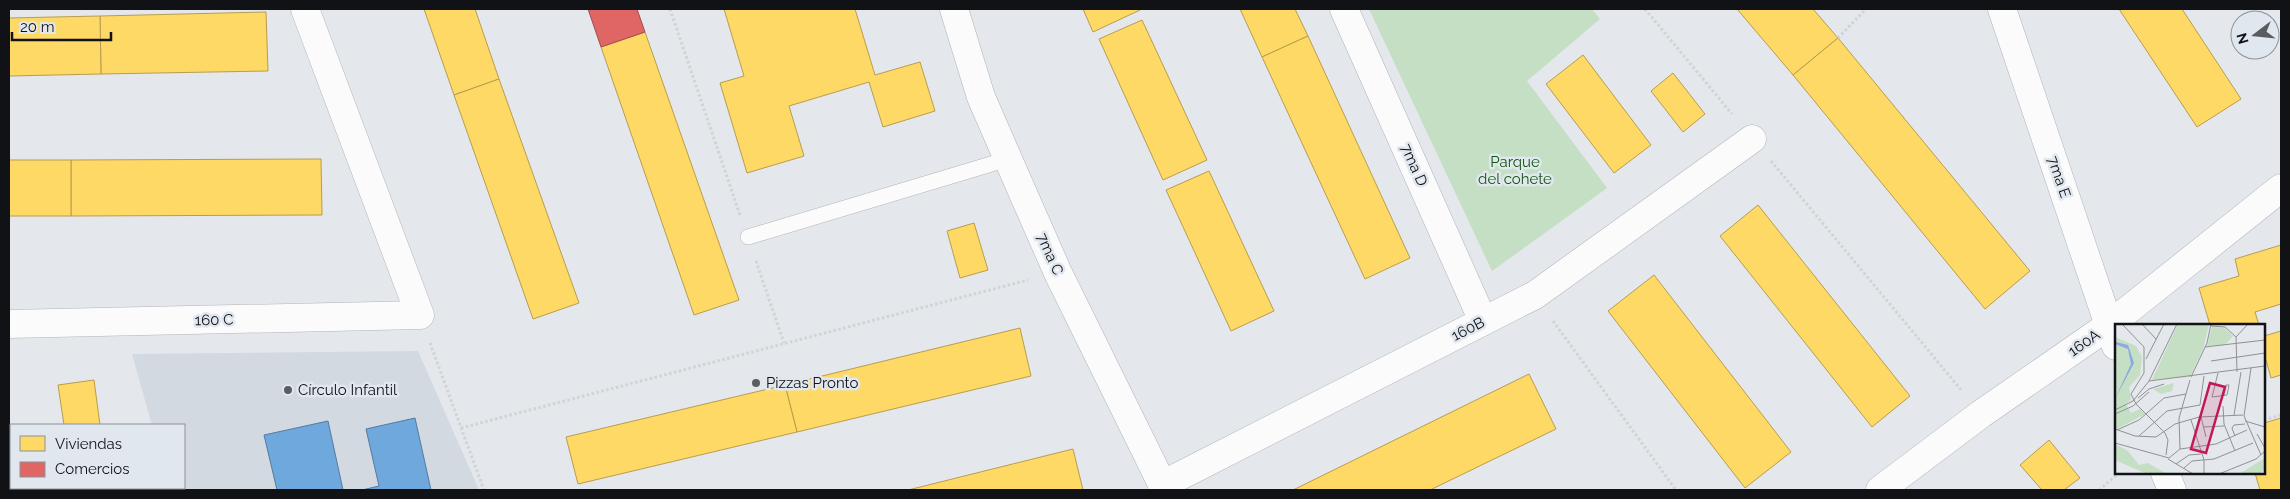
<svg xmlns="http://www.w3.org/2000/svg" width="2290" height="499" viewBox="0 0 2290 499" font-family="Raleway,sans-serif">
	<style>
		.built { fill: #d2d9e1 }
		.green { fill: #c4dfc4 }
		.homes { fill: #ffd966; stroke: #b79d4e }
		.shops { fill: #e06666; stroke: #a24d4e }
		.schools { fill: #6fa8dc; stroke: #527ba0 }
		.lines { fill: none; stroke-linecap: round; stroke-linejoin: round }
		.lane-casing { stroke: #b2b4b7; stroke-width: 16 }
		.street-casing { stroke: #b2b4b7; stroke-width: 29 }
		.path { stroke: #d1d3d4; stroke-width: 3; stroke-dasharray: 2.5 2.5; stroke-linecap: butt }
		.lane { stroke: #fbfbfc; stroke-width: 15 }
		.street { stroke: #fbfbfc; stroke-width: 28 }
		.poi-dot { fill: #5a5d60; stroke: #e1e7ee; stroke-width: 2 }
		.labels { text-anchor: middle; stroke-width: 5; stroke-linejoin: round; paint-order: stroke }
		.park-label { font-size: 15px; fill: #13580f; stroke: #e1e7ee }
		.street-label { font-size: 15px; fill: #101215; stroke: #e1e7ee }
		.poi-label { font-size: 15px; fill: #101215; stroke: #e1e7ee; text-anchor: start }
		.inset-road { fill: none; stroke: #8f9295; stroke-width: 1 }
		.view { fill: #c2185b; fill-opacity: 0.15; stroke: #c2185b; stroke-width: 2.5 }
		.inset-edge { fill: none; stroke: #101215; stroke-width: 2.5 }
	</style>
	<rect width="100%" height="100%" fill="#e4e7eb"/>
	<!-- built -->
	<path class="built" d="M 418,351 L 479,490 L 170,490 L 169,488 L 184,488 L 184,425 L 152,425 L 132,354 Z"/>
	<!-- green -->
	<path class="green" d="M 1369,9 L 1592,9 L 1600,19 L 1527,81 L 1607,188 L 1492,271 Z"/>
	<!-- homes -->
	<g class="homes">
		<path d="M 424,9 L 475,9 L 499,79 L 454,95 Z"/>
		<path d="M 724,9 L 855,9 L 875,75 L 920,62 L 935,111 L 883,127 L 869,82 L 789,106 L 804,156 L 747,173 L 720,83 L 744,76 Z"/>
		<path d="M 1083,9 L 1139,9 L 1140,10 L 1093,32 Z"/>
		<path d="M 1240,9 L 1295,9 L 1308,36 L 1262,57 Z"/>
		<path d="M 1737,9 L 1813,9 L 1838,38 L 1793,75 Z"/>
		<path d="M 2119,9 L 2182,9 L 2241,99 L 2197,127 Z"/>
		<path d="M 266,12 L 268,71 L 101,74 L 100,16 Z"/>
		<path d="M 100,16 L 101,74 L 9,76 L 9,18 Z"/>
		<path d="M 1142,20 L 1207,160 L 1163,180 L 1099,39 Z"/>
		<path d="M 645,32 L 739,300 L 694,315 L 601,47 Z"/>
		<path d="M 1308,36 L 1410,258 L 1365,279 L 1262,57 Z"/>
		<path d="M 1838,38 L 2030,271 L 1985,309 L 1793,75 Z"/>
		<path d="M 1583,55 L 1651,145 L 1614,173 L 1546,84 Z"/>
		<path d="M 1673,73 L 1705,114 L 1683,132 L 1651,91 Z"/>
		<path d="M 499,79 L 579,303 L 533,319 L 454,95 Z"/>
		<path d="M 321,159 L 322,215 L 71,216 L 71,160 Z"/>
		<rect x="9" y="160" width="62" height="56"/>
		<path d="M 1209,171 L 1274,311 L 1231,331 L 1166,190 Z"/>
		<path d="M 1758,205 L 1910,396 L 1872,427 L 1720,236 Z"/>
		<path d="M 974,223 L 988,270 L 960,278 L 947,231 Z"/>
		<path d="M 2281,245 L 2281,304 L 2255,312 L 2259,325 L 2210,325 L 2199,288 L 2239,276 L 2235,259 Z"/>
		<path d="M 1654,275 L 1791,452 L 1745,488 L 1608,311 Z"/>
		<path d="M 1020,328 L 1031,376 L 797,432 L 785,385 Z"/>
		<path d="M 2281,331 L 2281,375 L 2271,378 L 2266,360 L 2264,361 L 2264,336 Z"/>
		<path d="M 1529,374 L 1556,429 L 1430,490 L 1293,490 Z"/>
		<path d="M 94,380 L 100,425 L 64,425 L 58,385 Z"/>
		<path d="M 785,385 L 797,432 L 578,484 L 566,437 Z"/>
		<path d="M 2281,418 L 2281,490 L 2260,490 L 2255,473 L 2264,473 L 2264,423 Z"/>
		<path d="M 2049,440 L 2080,478 L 2064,490 L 2042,490 L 2020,465 Z"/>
		<path d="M 1073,449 L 1083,490 L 908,490 Z"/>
	</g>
	<!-- shops -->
	<path class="shops" d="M 588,9 L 637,9 L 645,32 L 601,47 Z"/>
	<!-- schools -->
	<g class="schools">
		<path d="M 415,418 L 431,490 L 362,490 L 379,486 L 366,429 Z"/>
		<path d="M 328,421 L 343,490 L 277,490 L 264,435 Z"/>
	</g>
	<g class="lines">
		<defs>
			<path id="lane" d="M 748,237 L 1008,159"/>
			<g id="street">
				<path d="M 954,9 L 981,97 L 1008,159 L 1058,273 L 1165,490"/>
				<path d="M 1344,9 L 1483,321"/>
				<path d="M 2002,9 L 2116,346"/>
				<path d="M 9,324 L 420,315 L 305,9"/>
				<path d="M 2165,473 L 2172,490"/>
				<path d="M 1162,485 L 1535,295 L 1752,139"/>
				<path d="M 1880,490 L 1981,414 L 2108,326 L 2281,188"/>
			</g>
		</defs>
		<!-- lane casing -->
		<use href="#lane" class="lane-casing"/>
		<!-- street casing -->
		<use href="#street" class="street-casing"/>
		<!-- path -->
		<g class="path">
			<path d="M 670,9 L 740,215"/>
			<path d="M 1645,9 L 1732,114"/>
			<path d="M 1838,38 L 1866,9"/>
			<path d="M 1771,161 L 1962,391"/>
			<path d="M 756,261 L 784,343"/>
			<path d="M 1553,321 L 1676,490"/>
			<path d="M 430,343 L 484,490"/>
			<path d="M 2264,420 L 2281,415"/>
			<path d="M 461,428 L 1028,280"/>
			<path d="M 2099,490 L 2119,473"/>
		</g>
		<!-- lane -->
		<use href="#lane" class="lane"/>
		<!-- street -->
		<use href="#street" class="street"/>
	</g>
	<!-- markers -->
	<g class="poi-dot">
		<circle cx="756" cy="383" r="5"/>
		<circle cx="288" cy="390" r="5"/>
	</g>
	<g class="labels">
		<!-- park labels -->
		<g class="park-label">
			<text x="1515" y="167">Parque<tspan x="1515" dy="17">del cohete</tspan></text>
		</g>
		<!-- street labels -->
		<g class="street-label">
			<text transform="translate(1414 165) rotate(66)" y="5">7ma D</text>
			<text transform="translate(2059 177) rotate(71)" y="5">7ma E</text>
			<text transform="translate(1050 254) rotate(66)" y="5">7ma C</text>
			<text transform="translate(214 320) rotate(-1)" y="5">160 C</text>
			<text transform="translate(1468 329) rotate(-27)" y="5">160B</text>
			<text transform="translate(2084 343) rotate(-35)" y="5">160A</text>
		</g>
		<!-- poi labels -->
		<g class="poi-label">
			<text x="766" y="388">Pizzas Pronto</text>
			<text x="298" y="395">Círculo Infantil</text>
		</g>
	</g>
	<!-- overview -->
	<g transform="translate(2115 324)">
		<rect width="150" height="150" fill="#e4e7eb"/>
		<path d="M 63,0 L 94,0 L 88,25 L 75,53 L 37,56 ZM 97,3 L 109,4 L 118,12 L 110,21 L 92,22 ZM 0,13 L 21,22 L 27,33 L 25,51 L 14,63 L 16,76 L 11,80 L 16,89 L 25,85 L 30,90 L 0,106 ZM 59,59 L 57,67 L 46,70 L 38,65 ZM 0,120 L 13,127 L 24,141 L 33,139 L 52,150 L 32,150 L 0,136 ZM 150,134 L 150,145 L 145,150 L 124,150 Z" fill="#c4dfc4"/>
		<path d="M 1,18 L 13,21 L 19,39 L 0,75 L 16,40 L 13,25 L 0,20 Z" fill="#8ea9e1"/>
		<path class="inset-road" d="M 7,0 L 29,23 L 29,49 L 16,70 L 21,80 L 50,109 L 53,116 L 51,131M 27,0 L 41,15M 96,2 L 110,3 L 121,13 L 122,48M 121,13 L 133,0M 90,23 L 150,16M 31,35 L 49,0M 96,37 L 150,29M 136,44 L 129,92 L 146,131M 103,49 L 97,73 L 112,71 L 114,61 L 111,61 L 109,72M 76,53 L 92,19 L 96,0M 34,57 L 62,0M 23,74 L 34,65 L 49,60M 108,82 L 109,100 L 120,127M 0,86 L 18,77 L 34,57 L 150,42M 0,90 L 18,82 L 34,68M 119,91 L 126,48M 86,93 L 91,113M 76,96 L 89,136 L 89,150M 130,97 L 150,103M 88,103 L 109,102M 0,105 L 20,112 L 41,113 L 60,100 L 84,93 L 128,91M 2,106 L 24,96 L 49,74 L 71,70M 142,110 L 150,124M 24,112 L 52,87 L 85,81 L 89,52M 120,112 L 117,104 L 119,101 L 130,100M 0,119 L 54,134M 65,125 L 64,94 L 75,56M 54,134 L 65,125 L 101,120 L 132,106M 53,135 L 78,150M 61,140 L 74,131 L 86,130M 69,144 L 77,137 L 99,135 L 138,119M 104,150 L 141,135 L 150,127"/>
		<path class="view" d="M 95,59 L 110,63 L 91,129 L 76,125 Z"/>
		<rect width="150" height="150" class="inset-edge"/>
	</g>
	<!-- border -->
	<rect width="2290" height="499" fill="none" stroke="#101215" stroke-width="20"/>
	<!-- legend -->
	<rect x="10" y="424" width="175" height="65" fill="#e1e7ee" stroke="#8d9297"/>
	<rect x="20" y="436" width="25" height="15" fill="#ffd966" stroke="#8d9297"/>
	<text x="55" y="449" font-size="15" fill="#101215">Viviendas</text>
	<rect x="20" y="462" width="25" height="15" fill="#e06666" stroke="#8d9297"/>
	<text x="55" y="474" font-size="15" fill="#101215">Comercios</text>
	<!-- north arrow -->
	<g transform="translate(2255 35) rotate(254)"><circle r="24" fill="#e1e7ee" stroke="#8d9297"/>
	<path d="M0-4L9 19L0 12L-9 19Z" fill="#5a5d60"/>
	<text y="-8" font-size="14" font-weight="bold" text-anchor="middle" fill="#101215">N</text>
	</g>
	<!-- scale -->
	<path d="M12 32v8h99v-8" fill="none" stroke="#101215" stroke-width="2.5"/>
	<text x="20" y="32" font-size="15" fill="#101215" stroke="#e1e7ee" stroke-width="4" paint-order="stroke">20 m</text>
</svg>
